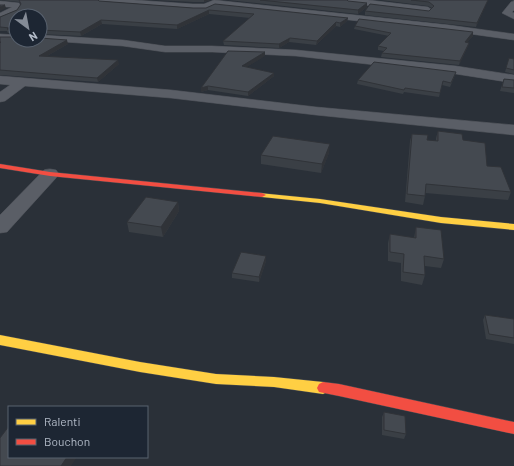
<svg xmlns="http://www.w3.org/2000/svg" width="514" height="466" viewBox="0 0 514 466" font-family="Barlow,sans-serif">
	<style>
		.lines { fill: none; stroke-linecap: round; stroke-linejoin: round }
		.street-casing { stroke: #484c53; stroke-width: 1 }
		.slow-casing { stroke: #484c53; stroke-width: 1 }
		.jam-casing { stroke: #484c53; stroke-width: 1 }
		.street { fill: #5a5e66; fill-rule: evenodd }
		.slow { fill: #ffcf43; fill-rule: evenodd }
		.jam { fill: #f24e42; fill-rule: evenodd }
		.wall { fill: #3a3f45 }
		.shaded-wall { fill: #303338 }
		.building { fill: #444950; stroke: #303338 }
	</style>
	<rect width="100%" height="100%" fill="#2a3038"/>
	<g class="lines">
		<defs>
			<g id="street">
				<path d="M 96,0 L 134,0 L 193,4 L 204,4 L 214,0 L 449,25 L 514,34 L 514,40 L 449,31 L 250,9 L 215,6 L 206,10 L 193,10 L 100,3 Z"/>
				<path d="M 344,0 L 368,0 L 428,7 L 432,10 L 428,13 L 348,3 Z"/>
				<path d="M 0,1 L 19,3 L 21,7 L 17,12 L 0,20 L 0,13 L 12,7 L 0,7 Z"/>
				<path d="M 514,1 L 514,10 L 512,12 L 514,13 L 514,19 L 502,13 L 511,2 Z"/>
				<path d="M 0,34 L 16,35 L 16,40 L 20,40 L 0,40 Z"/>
				<path d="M 40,35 L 123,40 L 165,46 L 212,46 L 296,50 L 456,66 L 514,75 L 514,83 L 456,74 L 296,56 L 212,52 L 165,52 L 123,46 L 36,40 L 40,40 Z"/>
				<path d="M 0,76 L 171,90 L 316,107 L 514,125 L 514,135 L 316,115 L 171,98 L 25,86 L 5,101 L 0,102 L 0,92 L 10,85 L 0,84 Z"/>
				<path d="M 50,169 L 56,170 L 59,174 L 56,178 L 7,232 L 0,233 L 0,215 L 44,170 Z"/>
			</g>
			<g id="slow">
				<path d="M 259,193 L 320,199 L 441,217 L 514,224 L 514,230 L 441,223 L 320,203 L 262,197 L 258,195 Z"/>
				<path d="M 0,335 L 140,362 L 216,374 L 274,377 L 323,382 L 327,384 L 329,388 L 327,392 L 323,394 L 274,387 L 216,384 L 140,372 L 0,345 Z"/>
			</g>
			<g id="jam">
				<path d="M 0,164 L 50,172 L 262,193 L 266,195 L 262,197 L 50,176 L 0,168 Z"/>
				<path d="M 323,382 L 339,384 L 514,422 L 514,434 L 339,396 L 319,392 L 317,388 L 319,384 Z"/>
			</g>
		</defs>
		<!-- street casing -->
		<use href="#street" class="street-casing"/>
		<!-- slow casing -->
		<use href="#slow" class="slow-casing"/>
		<!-- jam casing -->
		<use href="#jam" class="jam-casing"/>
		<!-- street -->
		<use href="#street" class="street"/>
		<!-- slow -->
		<use href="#slow" class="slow"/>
		<!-- jam -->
		<use href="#jam" class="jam"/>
	</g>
	<!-- wall -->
	<g class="wall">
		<path d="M 0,0 L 98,0 L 99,1 L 193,8 L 348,18 L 347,21 L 340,27 L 336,26 L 316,45 L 289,42 L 279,48 L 224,45 L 223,41 L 250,18 L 209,14 L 177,29 L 102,24 L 81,36 L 40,34 L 40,16 L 16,40 L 68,44 L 47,56 L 119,64 L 98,82 L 0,75 L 0,37 L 16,37 L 16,34 L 8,33 L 7,31 L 0,31 L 0,17 L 17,10 L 21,5 L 19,2 Z"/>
		<path d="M 156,0 L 210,0 L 204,2 L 193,2 Z"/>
		<path d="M 228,0 L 347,0 L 348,1 L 367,7 L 358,14 Z"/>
		<path d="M 381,0 L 488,0 L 476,27 L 365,15 L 365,11 L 429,11 L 432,8 L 428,6 Z"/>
		<path d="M 355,26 L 473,36 L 467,42 L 469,43 L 468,46 L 459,65 L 381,57 L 382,53 L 384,51 L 378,50 L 378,46 L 389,36 L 354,29 Z"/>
		<path d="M 265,56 L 246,67 L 274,73 L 274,76 L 248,96 L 208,90 L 201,92 L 201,88 Z"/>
		<path d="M 509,58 L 514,59 L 514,74 L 505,72 Z"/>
		<path d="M 455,75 L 450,87 L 442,85 L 439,97 L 404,92 L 403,94 L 357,84 L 358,80 Z"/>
		<path d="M 504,79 L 514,80 L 514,93 L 500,91 Z"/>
		<path d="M 438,131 L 463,140 L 511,192 L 508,200 L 425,193 L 425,196 L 423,205 L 405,202 L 410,141 L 412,134 L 427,140 L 436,141 L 436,138 Z"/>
		<path d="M 329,153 L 321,173 L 261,164 L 261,155 Z"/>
		<path d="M 178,202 L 179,211 L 163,237 L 129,232 L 127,222 Z"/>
		<path d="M 416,227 L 444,259 L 441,268 L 425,266 L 425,275 L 422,285 L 401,281 L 401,263 L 388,261 L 388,243 L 390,234 L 414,238 Z"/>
		<path d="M 266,256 L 266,261 L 259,282 L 232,278 L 232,273 Z"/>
		<path d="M 485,315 L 514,319 L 514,344 L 486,339 L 483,320 Z"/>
		<path d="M 384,412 L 406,434 L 404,439 L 382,435 L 382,417 Z"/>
	</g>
	<!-- shaded-wall -->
	<g class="shaded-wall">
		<path d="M 204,0 L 210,0 L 204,2 Z"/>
		<path d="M 488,0 L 488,1 L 476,27 L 477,23 Z"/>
		<path d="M 367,3 L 367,7 L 358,14 L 358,10 Z"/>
		<path d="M 5,5 L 6,8 L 0,11 L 0,7 Z"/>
		<path d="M 209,10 L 209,14 L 177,29 L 177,25 Z"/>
		<path d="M 348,18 L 347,21 L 340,27 L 340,23 Z"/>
		<path d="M 101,20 L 102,24 L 81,36 L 80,32 Z"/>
		<path d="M 336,22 L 336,26 L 316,45 L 317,41 Z"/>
		<path d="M 473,32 L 473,36 L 464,46 L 465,42 Z"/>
		<path d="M 290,38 L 289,42 L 279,48 L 279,44 Z"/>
		<path d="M 67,40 L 68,44 L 40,60 L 39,56 Z"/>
		<path d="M 469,43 L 468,46 L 459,65 L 460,61 Z"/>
		<path d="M 265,52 L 265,56 L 242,70 L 242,66 Z"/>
		<path d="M 118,60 L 119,64 L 98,82 L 97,78 Z"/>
		<path d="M 274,73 L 274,76 L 248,96 L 248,92 Z"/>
		<path d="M 208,86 L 208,90 L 201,92 L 201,88 Z"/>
		<path d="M 330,144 L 329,153 L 321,173 L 322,164 Z"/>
		<path d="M 178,202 L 179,211 L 163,237 L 161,227 Z"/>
		<path d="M 266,256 L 266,261 L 259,282 L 259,277 Z"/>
		<path d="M 67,457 L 77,457 L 71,466 L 61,466 Z"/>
	</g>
	<!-- building -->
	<g class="building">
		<path d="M 19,0 L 98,0 L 99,1 L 193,8 L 206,8 L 215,4 L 348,18 L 340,23 L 336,22 L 317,41 L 290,38 L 279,44 L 223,41 L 254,14 L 209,10 L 177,25 L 101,20 L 80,32 L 40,30 L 40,16 L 16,16 L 16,40 L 40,40 L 40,38 L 67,40 L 39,56 L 118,60 L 97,78 L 0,70 L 0,43 L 1,42 L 0,42 L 0,37 L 16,37 L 16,30 L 7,29 L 10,28 L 0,27 L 0,17 L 17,10 L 21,4 Z"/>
		<path d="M 260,0 L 347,0 L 348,1 L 367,3 L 358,10 Z"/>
		<path d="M 411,0 L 488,0 L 477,23 L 365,11 L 370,4 L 429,11 L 434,6 L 429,2 Z"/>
		<path d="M 0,5 L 5,5 L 0,7 Z"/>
		<path d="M 359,19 L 473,32 L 465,42 L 469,43 L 460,61 L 382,53 L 387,48 L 378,46 L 391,33 L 355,26 Z"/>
		<path d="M 228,51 L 265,52 L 242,66 L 274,73 L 248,92 L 208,86 L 201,88 Z"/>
		<path d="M 509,58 L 514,59 L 514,70 L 506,68 Z"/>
		<path d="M 374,62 L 456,72 L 451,83 L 443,81 L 440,93 L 405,88 L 404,90 L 358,80 Z"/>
		<path d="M 504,79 L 514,80 L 514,88 L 502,87 Z"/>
		<path d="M 438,131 L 462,134 L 463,140 L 485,143 L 487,166 L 501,167 L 511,192 L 426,184 L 425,196 L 407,194 L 412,134 L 428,135 L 427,140 L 438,141 Z"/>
		<path d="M 273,136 L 330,144 L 322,164 L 261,155 Z"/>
		<path d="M 146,197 L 178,202 L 161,227 L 127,222 Z"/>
		<path d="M 416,227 L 441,230 L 444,259 L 424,256 L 425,275 L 403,272 L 404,254 L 390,252 L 390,234 L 416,238 Z"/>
		<path d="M 241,252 L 266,256 L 259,277 L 232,273 Z"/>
		<path d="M 485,315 L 514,319 L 514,338 L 489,334 Z"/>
		<path d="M 384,412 L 405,416 L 406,434 L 384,430 Z"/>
		<path d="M 9,426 L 9,457 L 67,457 L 61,466 L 0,466 L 0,438 Z"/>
	</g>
	<!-- legend -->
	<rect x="8" y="406" width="140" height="52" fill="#1d2633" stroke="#59626f"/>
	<rect x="16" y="419" width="20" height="6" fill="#ffcf43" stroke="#59626f"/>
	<text x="44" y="426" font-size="12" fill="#b4bcc9">Ralenti</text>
	<rect x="16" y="439" width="20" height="6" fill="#f24e42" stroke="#59626f"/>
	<text x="44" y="446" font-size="12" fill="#b4bcc9">Bouchon</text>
	<!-- north arrow -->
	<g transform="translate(28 28) rotate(148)"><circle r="19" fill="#1d2633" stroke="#59626f"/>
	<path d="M0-3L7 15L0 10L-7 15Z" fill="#848b96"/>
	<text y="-6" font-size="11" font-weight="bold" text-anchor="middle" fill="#b4bcc9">N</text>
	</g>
</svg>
